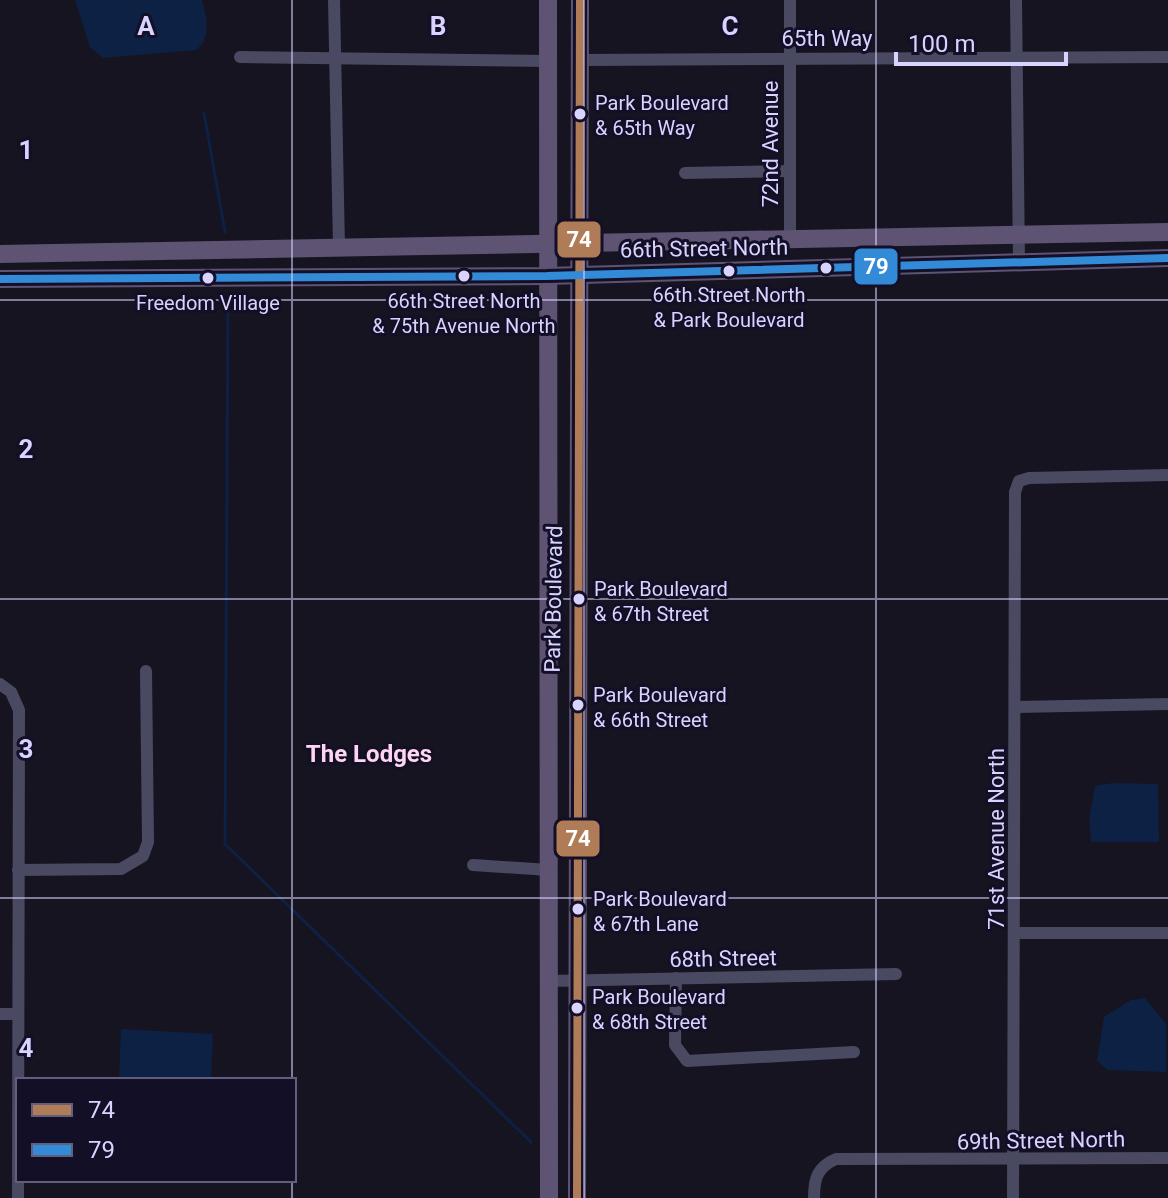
<svg xmlns="http://www.w3.org/2000/svg" width="1168" height="1198" viewBox="0 0 1168 1198" font-family="Roboto,sans-serif">
	<style>
		.water { fill: #0d2144 }
		.lines { fill: none; stroke-linecap: round; stroke-linejoin: round }
		.stream { stroke: #0d2144; stroke-width: 3 }
		.street { stroke: #4a4962; stroke-width: 12 }
		.primary { stroke: #5e5373; stroke-width: 18 }
		.bus-1-casing { stroke: #130f26; stroke-width: 14 }
		.bus-2-casing { stroke: #130f26; stroke-width: 14 }
		.bus-1 { stroke: #b07c57; stroke-width: 8 }
		.bus-2 { stroke: #338bd7; stroke-width: 8 }
		.grid { fill: none; stroke: #d9d4ff; stroke-width: 2; stroke-opacity: 0.55 }
		.bus-dot { fill: #d9d4ff; stroke: #130f26; stroke-width: 3 }
		.labels { text-anchor: middle; stroke-width: 6; stroke-linejoin: round; paint-order: stroke }
		.bus-label { font-size: 20px; fill: #d9d4ff; stroke: #130f26; text-anchor: start }
		.street-label { font-size: 22px; fill: #d9d4ff; stroke: #130f26 }
		.neighbourhood-label { font-size: 24px; font-weight: bold; fill: #ffd6f0; stroke: #130f26 }
		.grid-label { font-size: 26px; text-anchor: middle; font-weight: bold; fill: #d9d4ff; stroke: #130f26; stroke-width: 6; stroke-linejoin: round; paint-order: stroke }
		.line-badge { stroke: #130f26; stroke-width: 3 }
		.badge-label { font-size: 22px; text-anchor: middle; font-weight: bold; fill: #fff }
	</style>
	<rect width="100%" height="100%" fill="#161421"/>
	<!-- water -->
	<g class="water">
		<path d="M 75,0 L 202,0 C 207,19 212,37 196,50 L 103,58 L 90,47 Z"/>
		<path d="M 1113,783 L 1158,784 L 1159,842 L 1091,842 L 1089,820 L 1095,786 Z"/>
		<path d="M 1145,998 L 1166,1024 L 1166,1072 L 1108,1070 L 1097,1061 L 1104,1017 L 1131,1000 Z"/>
		<path d="M 121,1029 L 213,1034 L 211,1080 L 119,1080 Z"/>
	</g>
	<g class="lines">
		<!-- stream -->
		<g class="stream">
			<path d="M 204,113 L 225,232"/>
			<path d="M 228,296 L 225,844 L 531,1142"/>
		</g>
		<!-- street -->
		<g class="street">
			<path d="M 334,0 L 339,247"/>
			<path d="M 790,0 L 790,239"/>
			<path d="M 1016,0 L 1019,262"/>
			<path d="M 240,57 L 549,61"/>
			<path d="M 581,60 L 1168,57"/>
			<path d="M 685,173 L 790,171"/>
			<path d="M 0,684 L 11,692 L 19,710 L 18,1198"/>
			<path d="M 1015,707 L 1168,704"/>
			<path d="M 473,865 L 549,870"/>
			<path d="M 18,870 L 121,869 L 143,856 L 148,842 L 146,671"/>
			<path d="M 1016,933 L 1168,933"/>
			<path d="M 676,978 L 675,1045 L 687,1061 L 854,1052"/>
			<path d="M 549,981 L 896,974"/>
			<path d="M 0,1014 L 17,1014"/>
			<path d="M 814,1198 C 814,1179 817,1167 836,1159 L 1168,1158"/>
			<path d="M 1013,1198 L 1015,492 L 1019,481 L 1029,478 L 1168,475"/>
		</g>
		<!-- primary -->
		<g class="primary">
			<path d="M 548,0 L 549,1198"/>
			<path d="M 0,254 L 1168,232"/>
			<path d="M 0,279 L 547,276 L 1168,258"/>
			<path d="M 577,1198 L 580,0"/>
		</g>
		<defs>
			<path id="bus-1" d="M 577,1198 L 580,0"/>
			<path id="bus-2" d="M 0,279 L 547,276 L 1168,258"/>
		</defs>
		<!-- bus-1 casing -->
		<use href="#bus-1" class="bus-1-casing"/>
		<!-- bus-2 casing -->
		<use href="#bus-2" class="bus-2-casing"/>
		<!-- bus-1 -->
		<use href="#bus-1" class="bus-1"/>
		<!-- bus-2 -->
		<use href="#bus-2" class="bus-2"/>
	</g>
	<!-- grid -->
	<path class="grid" d="M 292,0 L 292,1080M 584,0 L 584,1198M 876,0 L 876,1198M 0,300 L 1168,300M 0,599 L 1168,599M 0,898 L 1168,898M 292,1180 L 292,1198"/>
	<!-- markers -->
	<g class="bus-dot">
		<circle cx="580" cy="114" r="7"/>
		<circle cx="826" cy="268" r="7"/>
		<circle cx="729" cy="271" r="7"/>
		<circle cx="464" cy="276" r="7"/>
		<circle cx="208" cy="278" r="7"/>
		<circle cx="579" cy="599" r="7"/>
		<circle cx="578" cy="705" r="7"/>
		<circle cx="578" cy="909" r="7"/>
		<circle cx="577" cy="1008" r="7"/>
	</g>
	<g class="labels">
		<!-- bus labels -->
		<g class="bus-label">
			<text x="595" y="110">Park Boulevard<tspan x="595" dy="25">&amp; 65th Way</tspan></text>
			<text x="729" y="302" text-anchor="middle">66th Street North<tspan x="729" dy="25">&amp; Park Boulevard</tspan></text>
			<text x="464" y="308" text-anchor="middle">66th Street North<tspan x="464" dy="25">&amp; 75th Avenue North</tspan></text>
			<text x="208" y="310" text-anchor="middle">Freedom Village</text>
			<text x="594" y="596">Park Boulevard<tspan x="594" dy="25">&amp; 67th Street</tspan></text>
			<text x="593" y="702">Park Boulevard<tspan x="593" dy="25">&amp; 66th Street</tspan></text>
			<text x="593" y="906">Park Boulevard<tspan x="593" dy="25">&amp; 67th Lane</tspan></text>
			<text x="592" y="1004">Park Boulevard<tspan x="592" dy="25">&amp; 68th Street</tspan></text>
		</g>
		<!-- street labels -->
		<g class="street-label">
			<text x="827" y="46">65th Way</text>
			<text transform="translate(770 144) rotate(-90)" y="8">72nd Avenue</text>
			<text transform="translate(704 248) rotate(-1)" y="8">66th Street North</text>
			<text transform="translate(553 599) rotate(-89)" y="8">Park Boulevard</text>
			<text transform="translate(996 839) rotate(-90)" y="8">71st Avenue North</text>
			<text transform="translate(723 958) rotate(-1)" y="8">68th Street</text>
			<text transform="translate(1041 1140) rotate(-1)" y="8">69th Street North</text>
		</g>
		<!-- neighbourhood labels -->
		<g class="neighbourhood-label">
			<text x="369" y="762">The Lodges</text>
		</g>
	</g>
	<g class="grid-label">
		<text x="146" y="35">A</text>
		<text x="438" y="35">B</text>
		<text x="730" y="35">C</text>
		<text x="26" y="159">1</text>
		<text x="26" y="458">2</text>
		<text x="26" y="758">3</text>
		<text x="26" y="1057">4</text>
	</g>
	<g class="line-badge">
		<rect x="556" y="220" width="46" height="39" rx="8" fill="#b07c57"/>
		<rect x="853" y="247" width="46" height="39" rx="8" fill="#338bd7"/>
		<rect x="555" y="819" width="46" height="39" rx="8" fill="#b07c57"/>
	</g>
	<g class="badge-label">
		<text x="579" y="247">74</text>
		<text x="876" y="274">79</text>
		<text x="578" y="846">74</text>
	</g>
	<!-- legend -->
	<rect x="16" y="1078" width="280" height="104" fill="#130f26" stroke="#625e7d" stroke-width="2"/>
	<rect x="32" y="1104" width="40" height="12" fill="#b07c57" stroke="#625e7d" stroke-width="2"/>
	<text x="88" y="1118" font-size="24" fill="#d9d4ff">74</text>
	<rect x="32" y="1144" width="40" height="12" fill="#338bd7" stroke="#625e7d" stroke-width="2"/>
	<text x="88" y="1158" font-size="24" fill="#d9d4ff">79</text>
	<!-- scale -->
	<path d="M896 52v12h170v-12" fill="none" stroke="#d9d4ff" stroke-width="4"/>
	<text x="908" y="52" font-size="24" fill="#d9d4ff" stroke="#130f26" stroke-width="6" paint-order="stroke">100 m</text>
</svg>
